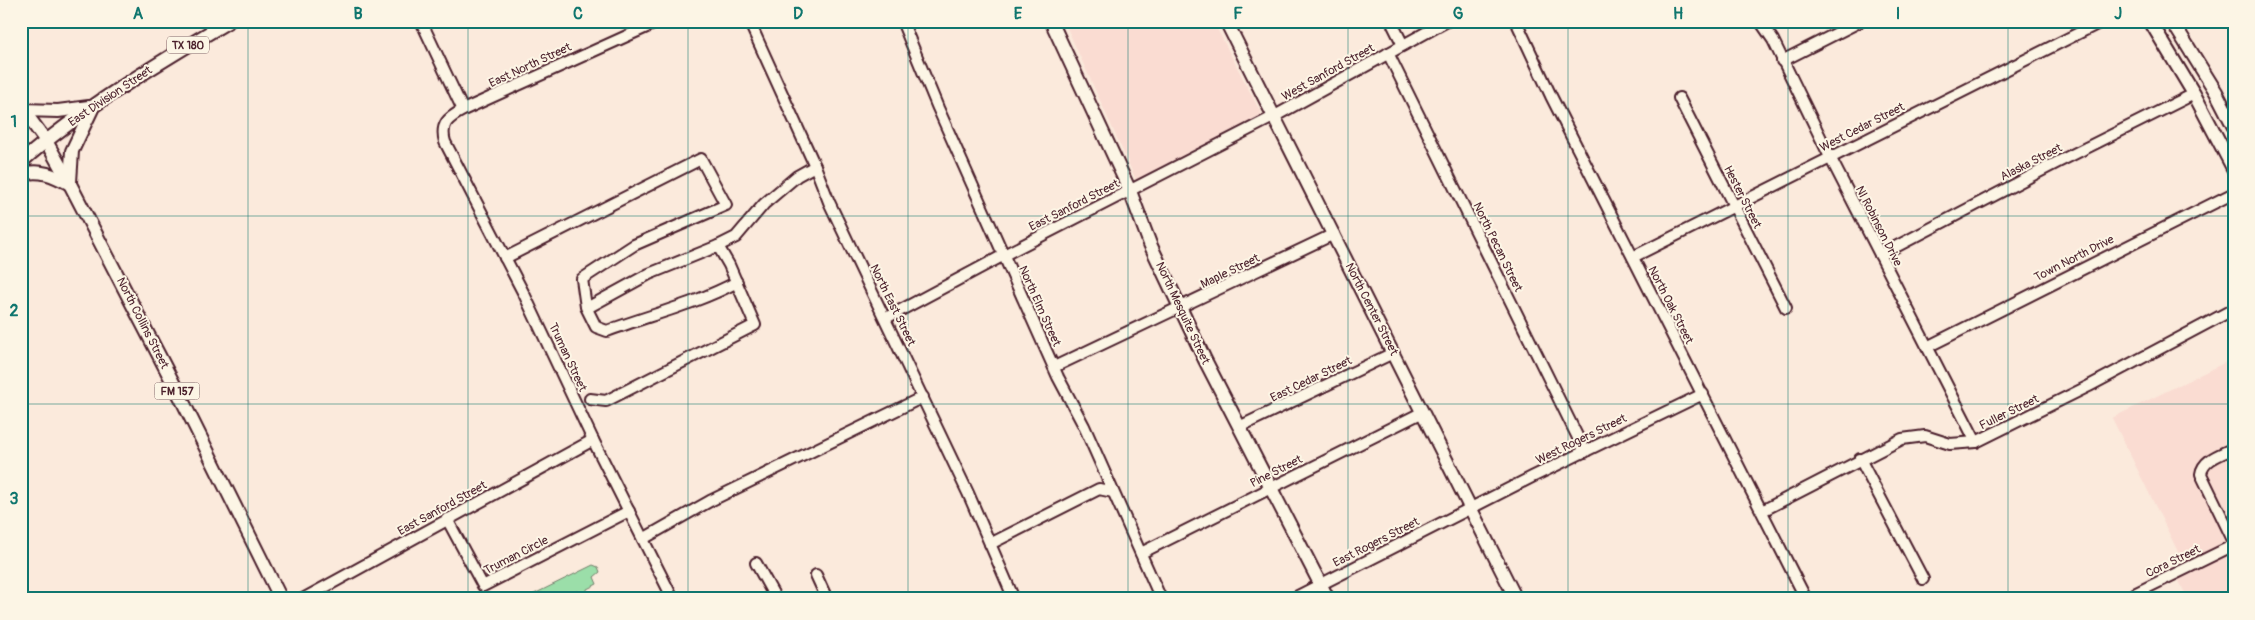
<svg xmlns="http://www.w3.org/2000/svg" width="2255" height="620" viewBox="0 0 2255 620" font-family="Pangolin,sans-serif">
	<style>
		.built { fill: #fadcd2 }
		.green { fill: #9bdea9; stroke: #727e6a }
		.lines { fill: none; stroke-linecap: round; stroke-linejoin: round }
		.minor-casing { stroke: #4a1f2b; stroke-width: 14 }
		.major-casing { stroke: #4a1f2b; stroke-width: 16 }
		.minor { stroke: #fcf5e5; stroke-width: 10 }
		.major { stroke: #fcf5e5; stroke-width: 12 }
		.grid { fill: none; stroke: #0f766e; stroke-width: 1; stroke-opacity: 0.55 }
		.labels { text-anchor: middle; stroke-width: 4; stroke-linejoin: round; paint-order: stroke }
		.shield { fill: #fcf5e5; stroke: #7f5f63; stroke-width: 1 }
		.shield-label { font-size: 11px; font-weight: bold; fill: #4a1f2b }
		.street-label { font-size: 12px; fill: #4a1f2b; stroke: #fcf5e5 }
		.neatline { fill: none; stroke: #0f766e; stroke-width: 2 }
		.grid-label { font-size: 16px; text-anchor: middle; font-weight: bold; fill: #0f766e }
	</style>
	<rect width="100%" height="100%" fill="#fbeadc"/>
	<filter id="ink" filterUnits="userSpaceOnUse"><feTurbulence type="fractalNoise" baseFrequency=".02" numOctaves="2"/><feDisplacementMap in="SourceGraphic" scale="10" xChannelSelector="R" yChannelSelector="G"/><feConvolveMatrix kernelMatrix="1 2 1 2 8 2 1 2 1" color-interpolation-filters="sRGB"/></filter>
	<g filter="url(#ink)">
		<!-- built -->
		<g class="built">
			<path d="M 1064,21 L 1213,21 L 1262,115 L 1136,180 Z"/>
			<path d="M 2234,358 L 2234,599 L 2188,599 L 2178,579 L 2189,574 L 2112,418 Z"/>
		</g>
		<!-- green -->
		<path class="green" d="M 593,565 L 598,567 L 600,572 L 594,577 L 597,584 L 587,589 L 587,594 L 576,591 L 573,599 L 524,599 Z"/>
		<g class="lines">
			<defs>
				<g id="minor">
					<path d="M 421,21 L 463,110"/>
					<path d="M 660,21 L 463,110 C 448,118 440,124 445,142 L 525,296 L 593,440 L 673,599"/>
					<path d="M 749,21 L 815,166 L 829,202 L 968,493 L 1014,599"/>
					<path d="M 902,21 L 938,108 L 1058,377 L 1084,426 L 1161,599"/>
					<path d="M 1391,21 L 1403,45"/>
					<path d="M 1516,21 L 1551,96 L 1806,599"/>
					<path d="M 1760,21 L 1773,40 L 1830,157 L 1976,442"/>
					<path d="M 1388,53 L 1585,452"/>
					<path d="M 1782,61 L 1861,21"/>
					<path d="M 1679,98 L 1786,308"/>
					<path d="M 1880,255 L 2058,162 L 2194,94"/>
					<path d="M 1633,257 L 2103,21"/>
					<path d="M 505,258 L 701,159 L 726,205 L 634,245 L 582,279 L 586,307 L 596,327 L 607,331 C 650,315 696,304 737,282"/>
					<path d="M 587,308 L 649,274 L 718,246"/>
					<path d="M 886,318 L 1004,255 L 1275,116 L 1447,21"/>
					<path d="M 1927,347 L 2234,193"/>
					<path d="M 1054,367 L 1334,234"/>
					<path d="M 590,399 L 606,401 L 755,325 L 729,265 L 718,246 L 736,237 L 764,204 L 797,176 L 815,166"/>
					<path d="M 1239,427 L 1393,353"/>
					<path d="M 2234,448 C 2222,454 2203,459 2201,474 L 2234,542"/>
					<path d="M 1860,459 L 1923,579"/>
					<path d="M 1762,511 L 1902,439 L 1925,436 L 1950,444 L 1976,442 L 2089,386 L 2234,309"/>
					<path d="M 447,519 L 483,586 L 629,511"/>
					<path d="M 643,539 L 710,501 L 923,397"/>
					<path d="M 990,544 L 1099,489 L 1113,492"/>
					<path d="M 1141,553 L 1423,412"/>
					<path d="M 756,563 L 776,599"/>
					<path d="M 816,575 L 827,599"/>
					<path d="M 303,599 L 593,440"/>
					<path d="M 1292,599 L 1532,477 L 1703,394"/>
					<path d="M 2124,599 L 2234,545"/>
				</g>
				<g id="major">
					<path d="M 1051,21 L 1130,191 L 1150,244 L 1205,360 L 1328,599"/>
					<path d="M 1226,21 L 1516,599"/>
					<path d="M 2150,21 L 2194,94 L 2234,170"/>
					<path d="M 2172,21 L 2216,92 L 2234,127"/>
					<path d="M 21,107 L 46,141 L 70,184 L 182,400 L 281,599"/>
					<path d="M 23,110 L 58,111 L 89,107"/>
					<path d="M 21,162 C 84,107 157,64 229,21"/>
					<path d="M 21,174 C 41,169 53,175 70,184"/>
					<path d="M 70,182 L 72,151 L 92,109"/>
				</g>
			</defs>
			<!-- minor casing -->
			<use href="#minor" class="minor-casing"/>
			<!-- major casing -->
			<use href="#major" class="major-casing"/>
			<!-- minor -->
			<use href="#minor" class="minor"/>
			<!-- major -->
			<use href="#major" class="major"/>
		</g>
	</g>
	<!-- grid -->
	<path class="grid" d="M 248,21 L 248,599M 468,21 L 468,599M 688,21 L 688,599M 908,21 L 908,599M 1128,21 L 1128,599M 1348,21 L 1348,599M 1568,21 L 1568,599M 1788,21 L 1788,599M 2008,21 L 2008,599M 21,216 L 2234,216M 21,404 L 2234,404"/>
	<g class="labels">
		<!-- shield labels -->
		<g class="shield">
			<rect x="167" y="36.5" width="42" height="17" rx="4"/>
			<rect x="154.5" y="382.5" width="45" height="17" rx="4"/>
		</g>
		<g class="shield-label">
			<text x="188" y="49">TX 180</text>
			<text x="177" y="395">FM 157</text>
		</g>
		<!-- street labels -->
		<g class="street-label">
			<text transform="translate(530 65) rotate(-25)" y="4">East North Street</text>
			<text transform="translate(1328 72) rotate(-29)" y="4">West Sanford Street</text>
			<text transform="translate(110 96) rotate(-34)" y="4">East Division Street</text>
			<text transform="translate(1862 127) rotate(-27)" y="4">West Cedar Street</text>
			<text transform="translate(2031 162) rotate(-27)" y="4">Alaska Street</text>
			<text transform="translate(1743 197) rotate(63)" y="4">Hester Street</text>
			<text transform="translate(1074 205) rotate(-27)" y="4">East Sanford Street</text>
			<text transform="translate(1879 226) rotate(63)" y="4">Nl Robinson Drive</text>
			<text transform="translate(1498 247) rotate(64)" y="4">North Pecan Street</text>
			<text transform="translate(2074 258) rotate(-27)" y="4">Town North Drive</text>
			<text transform="translate(1230 271) rotate(-26)" y="4">Maple Street</text>
			<text transform="translate(893 305) rotate(64)" y="4">North East Street</text>
			<text transform="translate(1671 305) rotate(63)" y="4">North Oak Street</text>
			<text transform="translate(1040 306) rotate(66)" y="4">North Elm Street</text>
			<text transform="translate(1372 309) rotate(63)" y="4">North Center Street</text>
			<text transform="translate(1183 313) rotate(65)" y="4">North Mesquite Street</text>
			<text transform="translate(143 323) rotate(63)" y="4">North Collins Street</text>
			<text transform="translate(568 357) rotate(65)" y="4">Truman Street</text>
			<text transform="translate(1311 379) rotate(-26)" y="4">East Cedar Street</text>
			<text transform="translate(2009 412) rotate(-26)" y="4">Fuller Street</text>
			<text transform="translate(1581 439) rotate(-26)" y="4">West Rogers Street</text>
			<text transform="translate(1276 471) rotate(-27)" y="4">Pine Street</text>
			<text transform="translate(442 508) rotate(-29)" y="4">East Sanford Street</text>
			<text transform="translate(1376 542) rotate(-27)" y="4">East Rogers Street</text>
			<text transform="translate(516 555) rotate(-27)" y="4">Truman Circle</text>
			<text transform="translate(2173 561) rotate(-26)" y="4">Cora Street</text>
		</g>
	</g>
	<!-- margin -->
	<rect width="2255" height="620" fill="none" stroke="#fcf5e5" stroke-width="55"/>
	<rect x="28" y="28" width="2200" height="564" class="neatline"/>
	<g class="grid-label">
		<text x="138" y="19">A</text>
		<text x="358" y="19">B</text>
		<text x="578" y="19">C</text>
		<text x="798" y="19">D</text>
		<text x="1018" y="19">E</text>
		<text x="1238" y="19">F</text>
		<text x="1458" y="19">G</text>
		<text x="1678" y="19">H</text>
		<text x="1898" y="19">I</text>
		<text x="2118" y="19">J</text>
		<text x="14" y="127">1</text>
		<text x="14" y="316">2</text>
		<text x="14" y="504">3</text>
	</g>
</svg>
